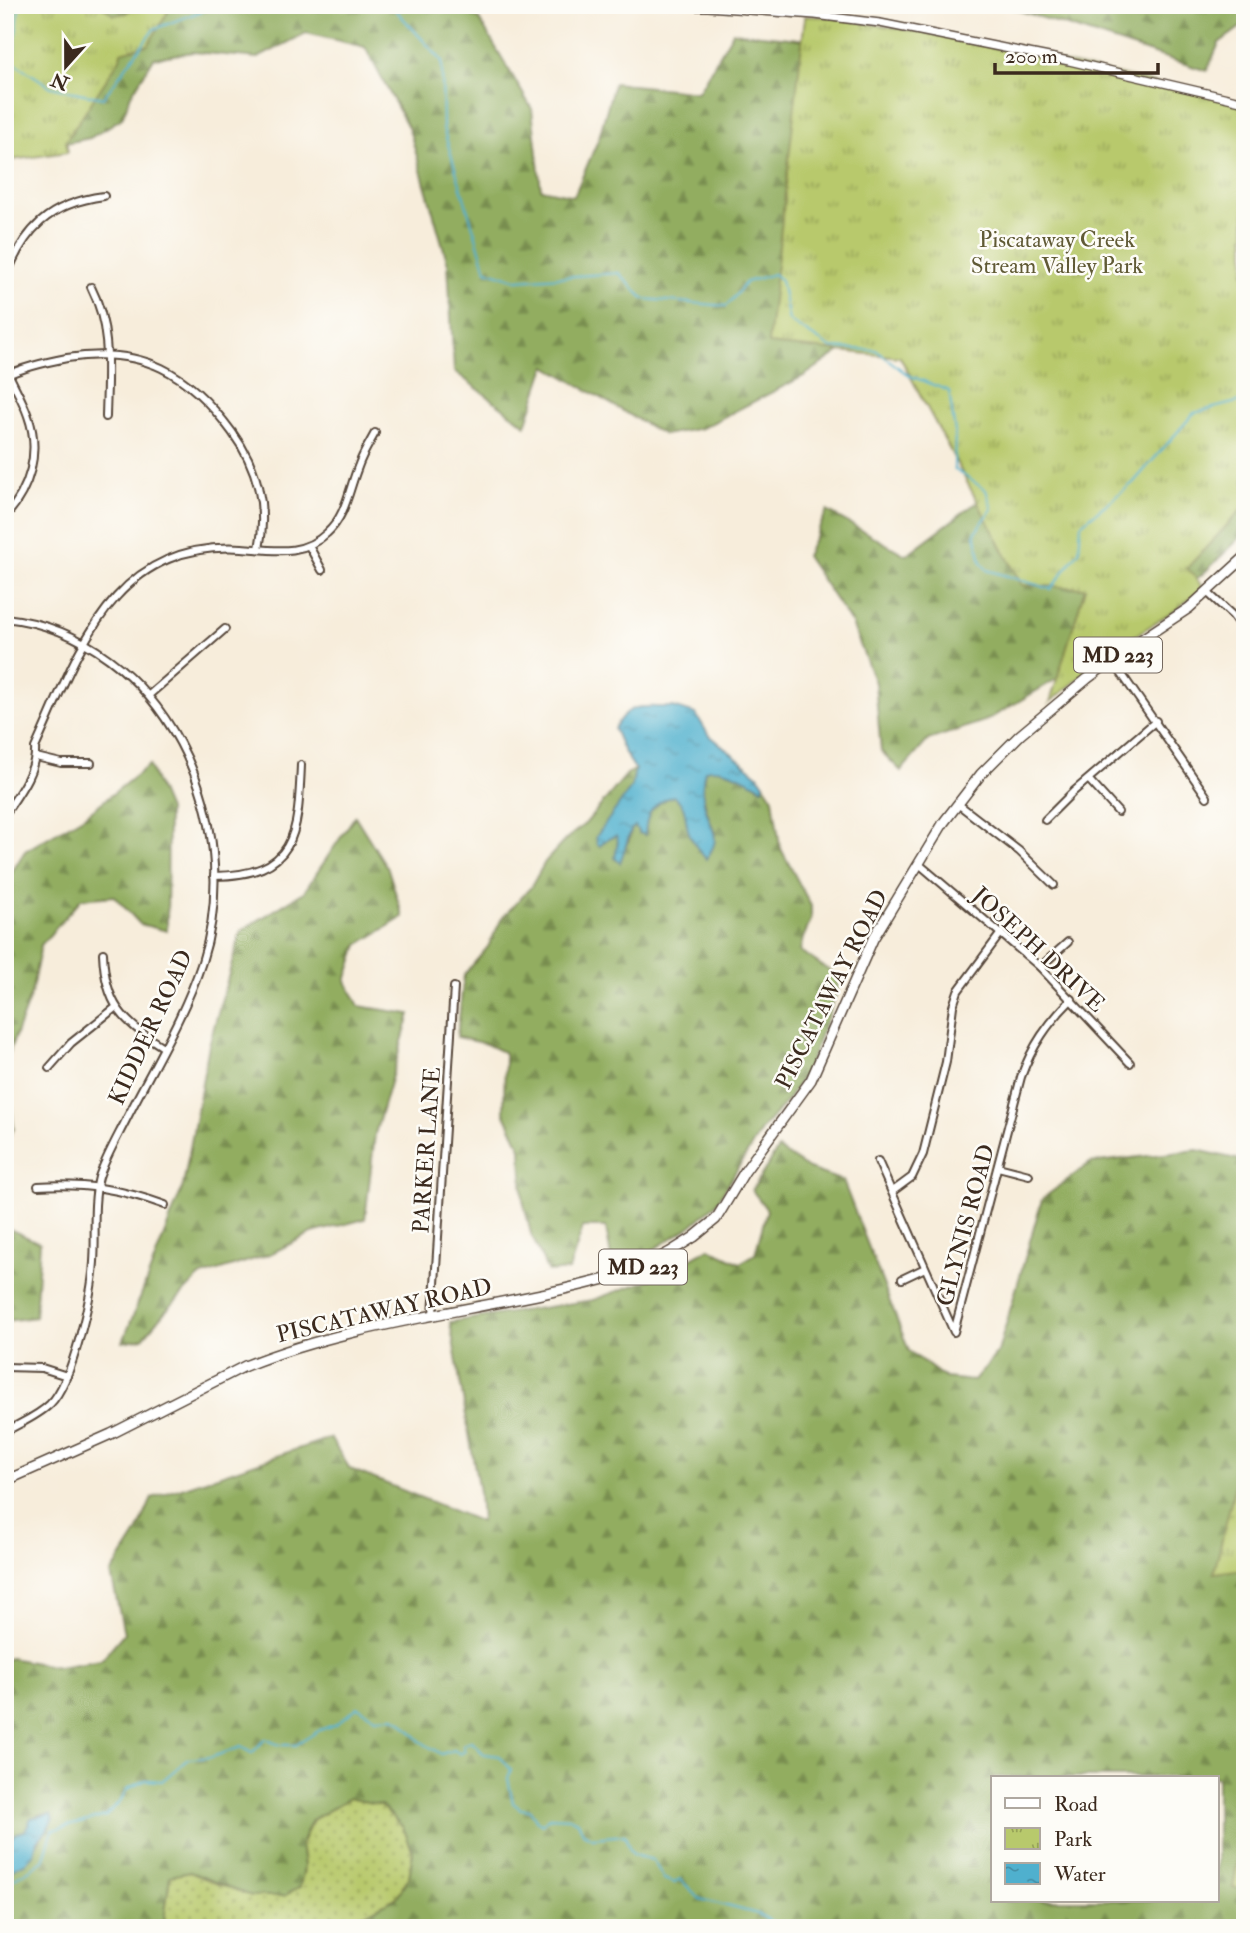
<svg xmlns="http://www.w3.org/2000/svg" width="1250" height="1933" viewBox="0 0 1250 1933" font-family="'IM FELL Double Pica',serif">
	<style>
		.grass { fill: url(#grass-dots); stroke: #7a7a45; stroke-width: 2 }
		.forest { fill: url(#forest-firs); stroke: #666c3f; stroke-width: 2; fill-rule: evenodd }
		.park { fill: url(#park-tufts); stroke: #7a7a45; stroke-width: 2 }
		.water { fill: url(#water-ripples); stroke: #456d76; stroke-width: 2 }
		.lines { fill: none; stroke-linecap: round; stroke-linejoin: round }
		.stream { stroke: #4fb0ce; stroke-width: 2 }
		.minor-casing { stroke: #57473a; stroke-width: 10 }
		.tertiary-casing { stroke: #57473a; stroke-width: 10 }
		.primary-casing { stroke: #57473a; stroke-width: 12 }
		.minor { stroke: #fff; stroke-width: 6 }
		.tertiary { stroke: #fff; stroke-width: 7 }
		.primary { stroke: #fff; stroke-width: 9 }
		.labels { text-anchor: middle; stroke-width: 5; stroke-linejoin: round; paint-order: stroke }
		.shield { fill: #fdfcf7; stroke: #75695f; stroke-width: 2 }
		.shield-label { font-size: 21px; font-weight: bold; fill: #3b2a1e }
		.park-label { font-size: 23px; fill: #605a35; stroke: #fdfcf7 }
		.street-label { font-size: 23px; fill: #3b2a1e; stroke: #fdfcf7 }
	</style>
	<defs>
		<pattern id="grass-dots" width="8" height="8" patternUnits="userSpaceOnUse" patternTransform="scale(1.75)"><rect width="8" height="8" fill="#b8c96c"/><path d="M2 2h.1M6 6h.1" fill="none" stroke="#97a358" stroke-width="1.8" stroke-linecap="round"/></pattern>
		<pattern id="forest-firs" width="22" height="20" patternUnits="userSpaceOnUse" patternTransform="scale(1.75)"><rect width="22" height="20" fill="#92ad60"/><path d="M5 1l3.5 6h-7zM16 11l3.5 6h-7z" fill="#788d4f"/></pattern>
		<pattern id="park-tufts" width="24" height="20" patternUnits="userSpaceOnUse" patternTransform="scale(1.75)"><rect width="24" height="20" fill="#b8c96c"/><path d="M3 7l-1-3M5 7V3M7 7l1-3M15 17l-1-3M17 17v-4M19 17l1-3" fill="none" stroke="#97a358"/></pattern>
		<pattern id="water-ripples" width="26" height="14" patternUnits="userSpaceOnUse" patternTransform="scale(1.75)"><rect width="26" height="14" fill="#4fb0ce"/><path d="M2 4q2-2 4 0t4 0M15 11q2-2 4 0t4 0" fill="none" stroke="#438fa7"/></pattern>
	</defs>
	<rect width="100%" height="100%" fill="#fdfcf7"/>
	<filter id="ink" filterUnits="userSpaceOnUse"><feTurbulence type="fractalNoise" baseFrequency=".0143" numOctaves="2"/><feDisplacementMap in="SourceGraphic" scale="14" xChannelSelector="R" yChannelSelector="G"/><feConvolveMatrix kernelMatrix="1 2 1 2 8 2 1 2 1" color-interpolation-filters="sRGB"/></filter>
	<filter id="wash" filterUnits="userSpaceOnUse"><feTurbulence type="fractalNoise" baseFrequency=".00686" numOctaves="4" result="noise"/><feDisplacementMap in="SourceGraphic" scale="28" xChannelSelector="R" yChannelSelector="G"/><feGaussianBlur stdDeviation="1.57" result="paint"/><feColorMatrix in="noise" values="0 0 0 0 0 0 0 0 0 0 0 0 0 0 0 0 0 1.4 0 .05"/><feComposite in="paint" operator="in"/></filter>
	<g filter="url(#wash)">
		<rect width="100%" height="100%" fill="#f7eddb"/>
		<!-- grass -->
		<path class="grass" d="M 349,1798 L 381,1805 L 403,1827 L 413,1852 L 409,1878 L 396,1898 L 339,1928 L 163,1928 L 170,1875 L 190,1872 L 220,1885 L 304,1867 L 301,1844 L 313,1820 Z"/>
		<!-- forest -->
		<g class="forest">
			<path d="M 5,5 L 454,5 L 479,19 L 532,109 L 541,189 L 574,196 L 599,138 L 614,83 L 698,92 L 733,32 L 817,41 L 1245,314 L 1245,533 L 1206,571 L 1156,612 L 1060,677 L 987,720 L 928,740 L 901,771 L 881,751 L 875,683 L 852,624 L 806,556 L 827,511 L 906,555 L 997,487 L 958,380 L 871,330 L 804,376 L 702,428 L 664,435 L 546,366 L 526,425 L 454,371 L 448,264 L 409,129 L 365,47 L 306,33 L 258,58 L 193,52 L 154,58 L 131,95 L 122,118 L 90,138 L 36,149 Z"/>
			<path d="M 1002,5 L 1245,5 L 1245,24 L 1219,43 L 1207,71 Z"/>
			<path d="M 149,765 L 168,810 L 167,931 L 140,924 L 114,896 L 81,899 L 41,945 L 31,994 L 6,1061 L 14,1129 L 5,1141 L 5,883 L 25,851 L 86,815 Z"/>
			<path d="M 713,767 L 742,776 L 762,788 L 764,784 L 773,798 L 780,847 L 811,906 L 811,920 L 803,938 L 800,951 L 836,975 L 838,989 L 809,1065 L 790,1097 L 762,1129 L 715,1205 L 691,1226 L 643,1256 L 612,1264 L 606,1227 L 583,1227 L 569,1270 L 548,1272 L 531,1234 L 523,1200 L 521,1148 L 504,1112 L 505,1053 L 486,1044 L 457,1037 L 464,975 L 488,947 L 502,918 L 531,887 L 545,862 L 566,839 L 586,823 L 627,774 L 635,769 L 632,786 L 619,807 L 607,839 L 616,836 L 618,840 L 616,858 L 629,841 L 631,830 L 635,826 L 645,835 C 646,813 652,804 673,796 C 690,808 684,814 688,830 C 692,842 698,850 706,858 L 715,833 C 706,812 700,792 705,770 Z"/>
			<path d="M 355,816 L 388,869 L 403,917 L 358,945 L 346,981 L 359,1006 L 410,1014 L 375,1134 L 365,1219 L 312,1233 L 270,1254 L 199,1277 L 163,1314 L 143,1338 L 123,1342 L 183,1186 L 209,1045 L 241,931 L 304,892 Z"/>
			<path d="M 778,1149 L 809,1169 L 843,1181 L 909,1351 L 945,1378 L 974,1381 L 998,1352 L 1042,1199 L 1090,1163 L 1197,1150 L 1245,1161 L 1245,1928 L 339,1928 L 396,1898 L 409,1878 L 413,1852 L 403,1827 L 381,1805 L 349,1798 L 312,1820 L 301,1844 L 304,1867 L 300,1887 L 284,1896 L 251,1896 L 190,1872 L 170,1876 L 163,1928 L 5,1928 L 5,1873 C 31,1862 38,1840 53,1819 L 51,1814 L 38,1815 L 25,1831 L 17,1833 L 5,1844 L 5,1660 L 10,1658 L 58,1667 L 101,1660 L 124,1633 L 111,1574 L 137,1533 L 152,1498 L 330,1438 L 350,1469 L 481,1522 L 479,1492 L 450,1322 L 593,1300 L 662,1275 L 709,1248 L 740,1263 L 755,1254 L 767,1210 L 752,1190 ZM 993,1777 L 1217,1777 L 1217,1900 L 993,1900 Z"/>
			<path d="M 5,1227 L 40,1243 L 35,1317 L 5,1321 Z"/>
		</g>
		<!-- park -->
		<g class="park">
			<path d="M 5,5 L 100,5 L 114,15 L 127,13 L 133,5 L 157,5 L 168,12 L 148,45 L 121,52 L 120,59 L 66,141 L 68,152 L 5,161 Z"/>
			<path d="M 805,16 L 830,17 L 944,36 L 1245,103 L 1245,506 L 1187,568 L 1204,588 L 1174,611 L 1117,647 L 1050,702 L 1085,588 L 1022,585 L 900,357 L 768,344 Z"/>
			<path d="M 1245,1443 L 1245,1569 L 1214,1573 Z"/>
			<path d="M 1245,1819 L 1245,1888 L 1233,1888 L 1244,1824 Z"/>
		</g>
		<!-- water -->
		<g class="water">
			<path d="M 673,707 L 696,714 L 708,734 L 758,775 L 764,784 L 763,788 C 746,779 724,765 705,770 C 701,783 702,800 707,813 C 714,834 721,839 706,859 C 698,850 692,842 688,830 C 684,815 688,806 673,796 C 652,804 646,813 645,835 L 639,833 L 635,826 L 631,830 L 620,863 L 615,858 L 618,841 L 616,836 L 607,839 L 600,846 L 597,844 L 596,837 L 632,786 L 635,769 L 623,750 L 614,729 C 629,700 643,708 673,707 Z"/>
			<path d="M 51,1814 L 53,1819 L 45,1833 L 38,1839 L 33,1855 L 26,1862 L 5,1873 L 5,1844 L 17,1833 L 25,1831 L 31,1818 Z"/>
		</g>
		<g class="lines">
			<!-- stream -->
			<g class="stream">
				<path d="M 15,5 L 19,10 L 13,62 L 51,87 L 103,98 L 154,29 L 202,11 L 209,5"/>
				<path d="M 391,5 L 442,61 L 443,128 L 486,270 L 517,280 L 619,273 L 644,299 L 727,306 L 746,282 L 774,274 L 781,280 L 789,321 L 831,348 L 876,350 L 908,375 L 949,391 L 955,432 L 954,469 L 986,490 L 992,509 L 975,533 L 981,562 L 987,570 L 1051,589 L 1079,551 L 1081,524 L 1133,483 L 1194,413 L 1245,400"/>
				<path d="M 5,1884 L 43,1861 L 53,1830 L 106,1816 L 121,1800 L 127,1789 L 146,1780 L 162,1781 L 188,1759 L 212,1757 L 241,1747 L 252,1753 L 265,1739 L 279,1745 L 296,1745 L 320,1730 L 336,1724 L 358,1707 L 376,1718 L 394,1717 L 401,1721 L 420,1741 L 441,1754 L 454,1750 L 460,1754 L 465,1751 L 463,1746 L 471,1741 L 484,1754 L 500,1756 L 511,1770 L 508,1778 L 513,1803 L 521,1809 L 530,1810 L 537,1821 L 543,1824 L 549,1817 L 570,1818 L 578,1821 L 583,1833 L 593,1838 L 625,1835 C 632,1860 633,1854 653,1860 L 664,1879 L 675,1883 L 680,1879 L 700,1899 L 758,1914 L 778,1925 L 793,1928"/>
			</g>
		</g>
	</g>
	<g filter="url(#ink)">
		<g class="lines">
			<defs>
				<g id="minor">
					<path d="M 5,280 C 23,229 50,203 104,196"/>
					<path d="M 91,287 C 112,328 107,372 106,417"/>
					<path d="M 5,366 C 12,383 22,398 28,416 C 41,452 30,489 5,517"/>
					<path d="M 5,376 C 24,367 46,362 67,358 C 143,346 188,372 232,432 C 257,466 268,507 259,549"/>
					<path d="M 309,546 L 322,570"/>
					<path d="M 1207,592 L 1232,615 L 1245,632"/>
					<path d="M 5,618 C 163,635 248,820 202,962 C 184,1017 152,1068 126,1120 C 117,1138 106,1157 99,1177 C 92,1204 96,1234 94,1262 C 92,1294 73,1382 50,1404 C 38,1416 20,1423 5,1432"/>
					<path d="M 1112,660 L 1207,797"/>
					<path d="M 149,695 L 225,629"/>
					<path d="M 36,757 L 61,763 L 91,763"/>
					<path d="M 1089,780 L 1118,812"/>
					<path d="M 958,804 L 1019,851 L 1054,885"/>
					<path d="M 5,814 C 17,796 37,770 35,748 C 79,652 112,540 242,548 C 273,550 302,557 327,533 C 346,516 349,489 358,467 C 362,455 369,444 375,433"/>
					<path d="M 1045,820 L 1073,792 L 1156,721"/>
					<path d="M 919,864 L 1040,967 L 1130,1063"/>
					<path d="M 214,876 C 297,875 298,834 301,765"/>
					<path d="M 103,953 C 105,1004 122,1021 163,1047"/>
					<path d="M 1040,967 L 1068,942"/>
					<path d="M 49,1068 L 71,1043 L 115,1008"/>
					<path d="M 878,1161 L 954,1332 L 1021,1077 C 1032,1046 1048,1023 1072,999"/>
					<path d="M 998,1167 L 1029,1175"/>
					<path d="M 38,1186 C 86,1183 121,1189 165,1205"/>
					<path d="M 893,1191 L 912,1177 L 923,1154 L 946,1062 L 953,1006 L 958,991 L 1001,933"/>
					<path d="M 902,1279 L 925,1268"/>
					<path d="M 433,1315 L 454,987"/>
					<path d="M 5,1367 L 42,1368 L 67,1376"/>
				</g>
				<path id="tertiary" d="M 594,5 L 708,7 L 815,15 L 880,23 L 1069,61 L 1245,102"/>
				<path id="primary" d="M 5,1481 L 111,1434 L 245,1366 C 364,1318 496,1310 620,1275 L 638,1269 L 670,1252 L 694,1237 L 716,1219 L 745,1171 L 811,1080 L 873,939 L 944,822 L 981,774 L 1020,735 L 1087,679 L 1127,649 L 1189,608 L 1245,557"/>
			</defs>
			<!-- minor casing -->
			<use href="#minor" class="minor-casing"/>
			<!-- tertiary casing -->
			<use href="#tertiary" class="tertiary-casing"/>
			<!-- primary casing -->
			<use href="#primary" class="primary-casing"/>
			<!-- minor -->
			<use href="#minor" class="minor"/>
			<!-- tertiary -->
			<use href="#tertiary" class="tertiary"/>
			<!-- primary -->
			<use href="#primary" class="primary"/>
		</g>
	</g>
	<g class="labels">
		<!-- shield labels -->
		<g class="shield">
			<rect x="1074" y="637.5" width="88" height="35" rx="5"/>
			<rect x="599" y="1249.5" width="88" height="35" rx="5"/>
		</g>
		<g class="shield-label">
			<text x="1118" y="662">MD 223</text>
			<text x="643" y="1274">MD 223</text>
		</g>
		<!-- park labels -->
		<g class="park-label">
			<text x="1057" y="247">Piscataway Creek<tspan x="1057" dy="26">Stream Valley Park</tspan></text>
		</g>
		<!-- street labels -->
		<g class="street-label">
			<text transform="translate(1039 949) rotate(43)" y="8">JOSEPH DRIVE</text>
			<text transform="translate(831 989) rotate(-63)" y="8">PISCATAWAY ROAD</text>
			<text transform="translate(150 1027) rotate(-65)" y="8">KIDDER ROAD</text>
			<text transform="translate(426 1150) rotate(-86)" y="8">PARKER LANE</text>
			<text transform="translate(965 1225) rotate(-75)" y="8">GLYNIS ROAD</text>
			<text transform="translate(384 1310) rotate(-13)" y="8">PISCATAWAY ROAD</text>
		</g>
	</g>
	<!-- margin -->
	<rect width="1250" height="1933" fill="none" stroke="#fdfcf7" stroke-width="28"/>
	<!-- legend -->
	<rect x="991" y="1776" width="228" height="126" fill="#fdfcf7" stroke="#afa8a0" stroke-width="2"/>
	<rect x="1005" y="1798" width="35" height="10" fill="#ffffff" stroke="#afa8a0" stroke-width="2"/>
	<text x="1054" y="1811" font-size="21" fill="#3b2a1e">Road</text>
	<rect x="1005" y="1828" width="35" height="21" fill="url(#park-tufts)" stroke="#afa8a0" stroke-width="2"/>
	<text x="1054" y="1846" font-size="21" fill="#3b2a1e">Park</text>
	<rect x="1005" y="1863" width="35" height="21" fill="url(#water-ripples)" stroke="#afa8a0" stroke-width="2"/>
	<text x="1054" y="1881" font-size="21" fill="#3b2a1e">Water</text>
	<!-- north arrow -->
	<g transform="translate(66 66) rotate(201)" stroke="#fdfcf7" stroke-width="5" paint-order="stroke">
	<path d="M0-5L12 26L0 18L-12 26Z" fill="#3b2a1e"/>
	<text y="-10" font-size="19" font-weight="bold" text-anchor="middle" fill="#3b2a1e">N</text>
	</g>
	<!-- scale -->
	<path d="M995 63v10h163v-10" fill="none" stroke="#3b2a1e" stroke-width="3.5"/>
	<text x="1005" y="63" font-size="21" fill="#3b2a1e" stroke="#fdfcf7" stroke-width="5" paint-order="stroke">200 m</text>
</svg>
